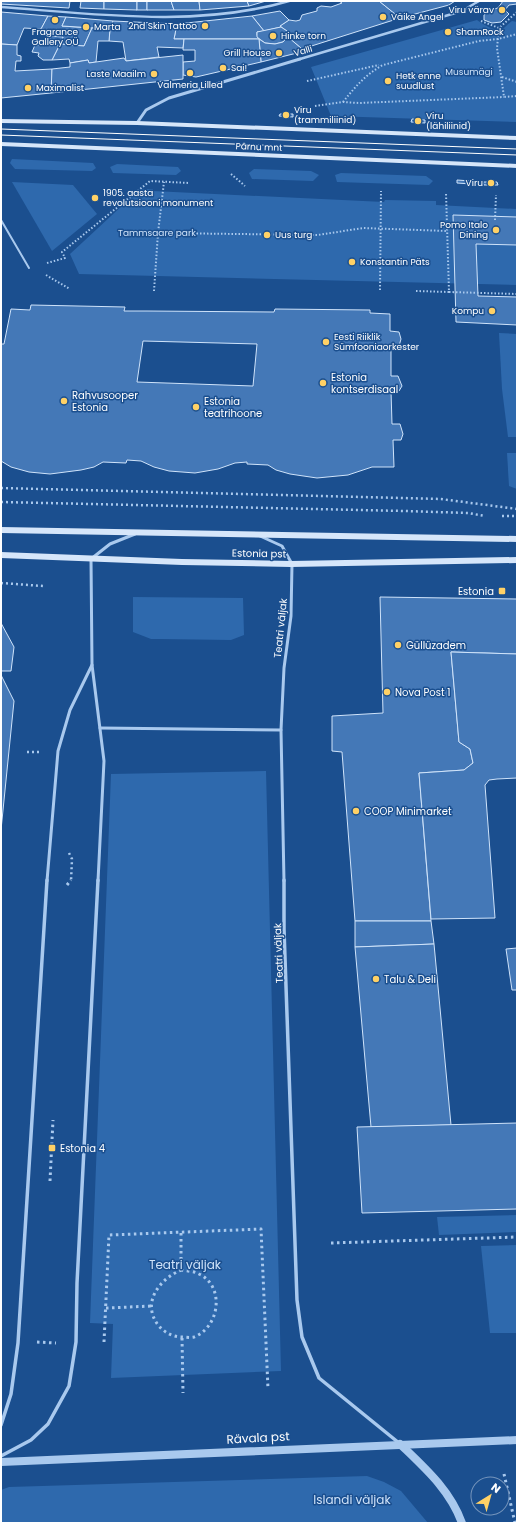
<svg xmlns="http://www.w3.org/2000/svg" width="518" height="1524" viewBox="0 0 518 1524" font-family="Poppins,sans-serif">
	<style>
		.green { fill: #2e69ad }
		.building { fill: #4478b7; stroke: #cfe3fa; fill-rule: evenodd }
		.lines { fill: none; stroke-linecap: round; stroke-linejoin: round }
		.path-far2 { stroke: #a9c9ee; stroke-width: 2; stroke-dasharray: 1.5 2; stroke-linecap: butt }
		.path-far1 { stroke: #a9c9ee; stroke-width: 2.5; stroke-dasharray: 2 3; stroke-linecap: butt }
		.path { stroke: #a9c9ee; stroke-width: 3; stroke-dasharray: 2.5 3.5; stroke-linecap: butt }
		.service-far2 { stroke: #a9c9ee; stroke-width: 2 }
		.service-far1 { stroke: #a9c9ee; stroke-width: 3 }
		.service { stroke: #a9c9ee; stroke-width: 3.5 }
		.pedestrian { stroke: #a9c9ee; stroke-width: 2.5 }
		.minor { stroke: #a9c9ee; stroke-width: 3 }
		.tertiary { stroke: #a9c9ee; stroke-width: 8 }
		.secondary { fill: #d6e6fa; fill-rule: evenodd }
		.tram { stroke: #fff; stroke-width: 1 }
		.poi-dot { fill: #ffd166; stroke: #1b4f8f; stroke-width: 1.5 }
		.labels { text-anchor: middle; stroke-width: 3; stroke-linejoin: round; paint-order: stroke }
		.far-poi-label { font-size: 9px; fill: #fff; stroke: #1b4f8f; text-anchor: start }
		.far-street-label { font-size: 9px; fill: #fff; stroke: #1b4f8f }
		.far-park-label { font-size: 9px; fill: #cfe3fa; stroke: #1b4f8f }
		.poi-label { font-size: 10px; fill: #fff; stroke: #1b4f8f; text-anchor: start }
		.street-label { font-size: 10px; fill: #fff; stroke: #1b4f8f }
		.near-park-label { font-size: 12px; fill: #cfe3fa; stroke: #1b4f8f }
		.near-street-label { font-size: 12px; fill: #fff; stroke: #1b4f8f }
	</style>
	<rect width="100%" height="100%" fill="#1b4f8f"/>
	<!-- green -->
	<g class="green">
		<path d="M 477,20 C 483,24 494,32 502,29 C 505,28 509,23 512,21 L 517,22 L 517,122 L 331,116 L 311,67 Z"/>
		<path d="M 12,159 L 93,163 L 96,168 L 92,171 L 15,169 L 10,163 Z"/>
		<path d="M 117,164 L 178,167 L 181,171 L 176,175 L 113,173 L 110,167 Z"/>
		<path d="M 254,169 L 311,171 L 319,175 L 313,181 L 252,179 L 249,173 Z"/>
		<path d="M 341,173 L 426,176 L 433,181 L 429,185 L 337,182 L 335,175 Z"/>
		<path d="M 12,182 L 73,185 L 97,214 L 52,251 Z"/>
		<path d="M 144,189 L 153,189 L 153,191 L 384,202 L 385,200 L 436,201 L 436,205 L 517,209 L 517,285 L 79,274 L 70,254 L 139,190 Z"/>
		<path d="M 499,333 L 517,334 L 517,437 L 508,437 L 502,389 Z"/>
		<path d="M 507,453 L 517,453 L 517,489 L 509,486 Z"/>
		<path d="M 133,597 L 243,598 L 244,635 L 231,640 L 160,639 L 151,639 L 133,632 Z"/>
		<path d="M 266,771 L 281,1371 L 111,1378 L 113,1324 L 90,1323 L 111,774 Z"/>
		<path d="M 517,1215 L 517,1232 L 439,1235 L 437,1217 Z"/>
		<path d="M 517,1245 L 517,1333 L 490,1333 L 481,1246 Z"/>
		<path d="M 367,1476 L 384,1482 L 401,1491 L 428,1523 L 1,1523 L 1,1490 L 9,1487 Z"/>
	</g>
	<!-- building -->
	<g class="building">
		<path d="M 1,1 L 70,1 L 69,8 L 1,4 Z"/>
		<path d="M 81,1 L 104,1 L 104,9 L 80,8 Z"/>
		<path d="M 104,1 L 137,1 L 137,10 L 104,9 Z"/>
		<rect x="137" y="1" width="10" height="9"/>
		<path d="M 147,1 L 171,1 L 174,10 L 147,10 Z"/>
		<path d="M 171,1 L 199,1 L 200,10 L 174,10 Z"/>
		<path d="M 199,1 L 247,1 L 249,6 L 200,10 Z"/>
		<path d="M 247,1 L 266,1 L 249,6 Z"/>
		<path d="M 339,1 L 379,1 L 400,18 L 302,49 L 288,37 L 288,32 L 280,26 L 289,20 L 296,21 L 300,20 L 302,15 L 317,11 L 317,8 L 321,6 L 331,7 L 342,3 Z"/>
		<path d="M 379,1 L 455,1 L 449,5 L 400,18 Z"/>
		<path d="M 503,1 L 517,1 L 517,4 L 509,5 L 505,10 L 509,14 L 501,22 L 492,23 L 484,20 L 484,15 L 490,10 L 498,8 Z"/>
		<path d="M 280,11 L 289,20 L 280,26 L 281,27 L 264,31 L 252,16 Z"/>
		<path d="M 1,12 L 48,16 L 41,29 L 24,28 L 17,45 L 1,44 Z"/>
		<path d="M 48,16 L 66,17 L 62,26 L 92,28 L 84,46 L 60,44 L 63,37 L 50,36 L 50,30 L 41,29 Z"/>
		<path d="M 252,16 L 264,31 L 257,32 L 257,35 L 259,39 L 174,39 L 177,24 Z"/>
		<path d="M 66,17 L 113,21 L 110,29 L 62,26 Z"/>
		<path d="M 113,21 L 177,24 L 174,39 L 184,39 L 183,48 L 157,47 L 159,57 L 126,61 L 123,42 L 109,41 L 110,29 Z"/>
		<path d="M 281,27 L 287,31 L 289,35 L 283,42 L 275,44 L 265,43 L 257,37 L 257,32 Z"/>
		<path d="M 92,28 L 110,29 L 109,41 L 98,41 L 96,62 L 89,63 L 88,60 L 70,63 L 69,59 L 52,60 L 60,44 L 84,46 Z"/>
		<path d="M 50,36 L 63,37 L 59,46 L 49,45 Z"/>
		<path d="M 288,37 L 302,49 L 301,52 L 261,62 L 259,39 L 265,43 L 275,44 L 283,42 Z"/>
		<path d="M 184,39 L 259,39 L 261,62 L 196,77 L 183,75 L 183,62 L 195,61 L 195,50 L 183,50 Z"/>
		<path d="M 1,44 L 17,45 L 17,55 L 21,56 L 21,61 L 16,61 L 15,71 L 52,69 L 51,93 L 1,98 Z"/>
		<path d="M 35,45 L 49,45 L 59,46 L 52,60 L 43,60 L 38,56 L 39,53 L 32,52 Z"/>
		<path d="M 183,55 L 183,79 L 51,93 L 52,69 L 70,67 L 70,63 L 88,60 L 89,63 L 124,58 L 126,61 Z"/>
		<path d="M 280,114 L 293,114 L 293,117 L 279,116 Z"/>
		<path d="M 412,119 L 425,120 L 425,123 L 411,122 Z"/>
		<path d="M 457,180 L 471,181 L 471,184 L 457,183 Z"/>
		<path d="M 483,182 L 497,182 L 498,185 L 484,185 Z"/>
		<path d="M 453,215 L 517,217 L 517,251 L 517,245 L 476,244 L 478,296 L 517,297 L 517,325 L 456,322 Z"/>
		<path d="M 31,305 L 125,307 L 124,311 L 147,311 L 274,312 L 275,309 L 370,310 L 370,313 L 390,314 L 390,331 L 399,332 L 401,339 L 399,346 L 391,346 L 391,376 L 398,376 L 402,386 L 399,391 L 391,391 L 392,424 L 400,424 L 403,434 L 401,440 L 393,440 L 394,467 L 372,467 L 348,475 L 317,478 L 290,474 L 276,470 L 268,465 L 247,464 L 247,462 L 235,463 L 218,469 L 195,473 L 169,471 L 154,467 L 141,461 L 127,460 L 126,463 L 103,462 L 94,467 L 81,470 L 50,474 L 29,472 L 11,467 L 1,461 L 1,344 L 4,344 L 11,309 L 30,310 ZM 143,341 L 257,344 L 253,386 L 137,382 Z"/>
		<path d="M 380,597 L 517,599 L 517,654 L 451,652 L 459,742 L 470,749 L 473,763 L 464,770 L 419,773 L 431,921 L 355,921 L 342,752 L 332,751 L 332,716 L 383,713 Z"/>
		<path d="M 1,623 L 14,647 L 11,671 L 1,671 Z"/>
		<path d="M 451,652 L 517,654 L 517,778 L 497,779 L 489,780 L 485,785 L 495,918 L 431,919 L 419,773 L 464,770 L 473,763 L 470,749 L 459,742 Z"/>
		<path d="M 1,675 L 14,701 L 1,830 Z"/>
		<path d="M 355,921 L 431,921 L 434,944 L 355,947 Z"/>
		<path d="M 434,944 L 451,1125 L 371,1127 L 355,947 Z"/>
		<path d="M 517,948 L 517,990 L 512,990 L 506,949 Z"/>
		<path d="M 517,1123 L 517,1209 L 362,1213 L 357,1127 Z"/>
	</g>
	<g class="lines">
		<!-- path-far2 -->
		<g class="path-far2">
			<path d="M 481,21 L 499,28 L 517,12"/>
			<path d="M 499,28 L 497,48 L 504,97 L 517,96"/>
			<path d="M 502,77 L 517,82"/>
			<path d="M 307,81 L 379,65"/>
			<path d="M 343,102 C 355,87 366,74 383,65 L 479,41 L 498,39 L 517,34"/>
			<path d="M 315,106 L 343,102 L 359,103 L 504,97"/>
			<path d="M 231,174 L 245,186"/>
			<path d="M 495,220 L 496,195"/>
			<path d="M 158,233 L 318,235 L 363,228 L 447,231"/>
			<path d="M 47,263 L 65,258 L 62,252 L 150,181 L 189,183"/>
			<path d="M 46,275 L 70,289"/>
			<path d="M 380,290 L 381,191"/>
			<path d="M 154,291 L 158,233 L 164,182"/>
			<path d="M 416,291 L 449,292 L 446,193"/>
			<path d="M 449,292 L 517,294"/>
		</g>
		<!-- path-far1 -->
		<g class="path-far1">
			<path d="M 1,488 L 441,499 L 517,509"/>
			<path d="M 1,502 L 404,511 L 468,513 L 485,516"/>
			<path d="M 502,516 L 517,516"/>
			<path d="M 1,583 L 43,586"/>
			<path d="M 27,752 L 39,752"/>
			<path d="M 69,853 L 72,859 L 71,881"/>
		</g>
		<!-- path -->
		<g class="path">
			<path d="M 67,885 L 71,880"/>
			<path d="M 50,1181 L 53,1120"/>
			<path d="M 181,1233 L 181,1270"/>
			<path d="M 331,1243 L 517,1237"/>
			<path d="M 181,1270 C 186,1271 194,1271 199,1274 C 225,1286 220,1327 194,1337 C 190,1338 185,1337 182,1337 C 172,1337 164,1332 158,1325 C 141,1302 160,1279 181,1270 Z"/>
			<path d="M 106,1308 L 153,1306"/>
			<path d="M 182,1338 L 183,1393"/>
			<path d="M 37,1342 L 56,1343"/>
			<path d="M 104,1342 L 109,1235 L 261,1229 L 268,1389"/>
			<path d="M 504,1474 L 515,1523"/>
		</g>
		<!-- service-far2 -->
		<path class="service-far2" d="M 1,220 L 29,268"/>
		<!-- service-far1 -->
		<g class="service-far1">
			<path d="M 260,536 L 282,546 L 292,564 L 291,616 L 284,668 L 281,730 L 284,881"/>
			<path d="M 100,728 L 281,730"/>
			<path d="M 47,881 L 58,751 L 70,710 L 92,665"/>
			<path d="M 98,881 L 104,761 L 92,665 L 91,559 L 110,544 L 135,534"/>
		</g>
		<!-- service -->
		<g class="service">
			<path d="M 284,880 L 284,929 L 297,1300 L 302,1337 L 319,1378 L 399,1443"/>
			<path d="M 1,1425 L 11,1394 L 18,1343 L 47,880"/>
			<path d="M 1,1456 L 31,1440 L 48,1424 L 69,1386 L 76,1342 L 77,1283 L 98,880"/>
		</g>
		<!-- pedestrian -->
		<g class="pedestrian">
			<path d="M 1,7 C 95,14 197,28 289,1"/>
			<path d="M 300,59 L 462,11 L 479,1"/>
		</g>
		<!-- minor -->
		<path class="minor" d="M 137,123 L 146,110 L 169,98 L 300,59"/>
		<!-- tertiary -->
		<g class="tertiary">
			<path d="M 400,1444 C 425,1468 450,1490 462,1523"/>
			<path d="M 1,1462 L 517,1440"/>
		</g>
		<!-- secondary -->
		<g class="secondary">
			<path d="M 1,119 L 137,121 L 517,136 L 517,140 L 137,125 L 1,123 Z"/>
			<path d="M 1,142 L 517,164 L 517,168 L 1,146 Z"/>
			<path d="M 1,527 L 517,536 L 517,542 L 1,533 Z"/>
			<path d="M 1,552 L 182,559 L 291,561 L 517,557 L 517,563 L 291,567 L 182,565 L 1,558 Z"/>
		</g>
		<!-- tram -->
		<g class="tram">
			<path d="M 1,129 L 517,149"/>
			<path d="M 1,135 L 517,155"/>
		</g>
	</g>
	<!-- markers -->
	<g class="poi-dot">
		<circle cx="502" cy="10" r="4"/>
		<circle cx="383" cy="17" r="4"/>
		<circle cx="55" cy="20" r="4"/>
		<circle cx="205" cy="26" r="4"/>
		<circle cx="86" cy="27" r="4"/>
		<circle cx="448" cy="32" r="4"/>
		<circle cx="273" cy="36" r="4"/>
		<circle cx="279" cy="53" r="4"/>
		<circle cx="223" cy="68" r="4"/>
		<circle cx="190" cy="73" r="4"/>
		<circle cx="154" cy="74" r="4"/>
		<circle cx="388" cy="81" r="4"/>
		<circle cx="28" cy="88" r="4"/>
		<circle cx="286" cy="115" r="4"/>
		<circle cx="418" cy="121" r="4"/>
		<circle cx="491" cy="183" r="4"/>
		<circle cx="95" cy="198" r="4"/>
		<circle cx="496" cy="230" r="4"/>
		<circle cx="267" cy="235" r="4"/>
		<circle cx="352" cy="262" r="4"/>
		<circle cx="492" cy="311" r="4"/>
		<circle cx="326" cy="342" r="4"/>
		<circle cx="323" cy="383" r="4"/>
		<circle cx="64" cy="401" r="4"/>
		<circle cx="196" cy="407" r="4"/>
		<rect x="498" y="587" width="8" height="8" rx="2"/>
		<circle cx="398" cy="645" r="4"/>
		<circle cx="387" cy="692" r="4"/>
		<circle cx="356" cy="811" r="4"/>
		<circle cx="376" cy="979" r="4"/>
		<rect x="48" y="1144" width="8" height="8" rx="2"/>
	</g>
	<g class="labels">
		<!-- far-poi labels -->
		<g class="far-poi-label">
			<text x="494" y="13" text-anchor="end">Viru värav</text>
			<text x="391" y="20">Väike Angel</text>
			<text x="197" y="29" text-anchor="end">2nd Skin Tattoo</text>
			<text x="94" y="30">Marta</text>
			<text x="55" y="35" text-anchor="middle">Fragrance<tspan x="55" dy="10">Gallery OÜ</tspan></text>
			<text x="456" y="35">ShamRock</text>
			<text x="281" y="39">Hinke torn</text>
			<text x="271" y="56" text-anchor="end">Grill House</text>
			<text x="231" y="71">Sai!</text>
			<text x="146" y="77" text-anchor="end">Laste Maailm</text>
			<text x="396" y="79">Hetk enne<tspan x="396" dy="10">suudlust</tspan></text>
			<text x="190" y="88" text-anchor="middle">Valmeria Lilled</text>
			<text x="36" y="91">Maximalist</text>
			<text x="294" y="113">Viru<tspan x="294" dy="10">(trammiliinid)</tspan></text>
			<text x="426" y="119">Viru<tspan x="426" dy="10">(lähiliinid)</tspan></text>
			<text x="483" y="186" text-anchor="end">Viru</text>
			<text x="103" y="196">1905. aasta<tspan x="103" dy="10">revolutsiooni monument</tspan></text>
			<text x="488" y="228" text-anchor="end">Pomo Italo<tspan x="488" dy="10">Dining</tspan></text>
			<text x="275" y="238">Uus turg</text>
			<text x="360" y="265">Konstantin Päts</text>
			<text x="484" y="314" text-anchor="end">Kompu</text>
			<text x="334" y="340">Eesti Riiklik<tspan x="334" dy="10">Sümfooniaorkester</tspan></text>
		</g>
		<!-- far-street labels -->
		<g class="far-street-label">
			<text transform="translate(303 51) rotate(-16)" y="3">Valli</text>
			<text transform="translate(259 147) rotate(2)" y="3">Pärnu mnt</text>
		</g>
		<!-- far-park labels -->
		<g class="far-park-label">
			<text x="469" y="75">Musumägi</text>
			<text x="157" y="236">Tammsaare park</text>
		</g>
		<!-- poi labels -->
		<g class="poi-label">
			<text x="331" y="381">Estonia<tspan x="331" dy="12">kontserdisaal</tspan></text>
			<text x="72" y="399">Rahvusooper<tspan x="72" dy="12">Estonia</tspan></text>
			<text x="204" y="405">Estonia<tspan x="204" dy="12">teatrihoone</tspan></text>
			<text x="494" y="595" text-anchor="end">Estonia</text>
			<text x="406" y="649">Güllüzadem</text>
			<text x="395" y="696">Nova Post 1</text>
			<text x="364" y="815">COOP Minimarket</text>
			<text x="384" y="983">Talu &amp; Deli</text>
			<text x="60" y="1152">Estonia 4</text>
		</g>
		<!-- street labels -->
		<g class="street-label">
			<text transform="translate(259 553) rotate(1)" y="4">Estonia pst</text>
			<text transform="translate(280 628) rotate(-84)" y="4">Teatri väljak</text>
			<text transform="translate(278 953) rotate(-92)" y="4">Teatri väljak</text>
		</g>
		<!-- near-park labels -->
		<g class="near-park-label">
			<text x="185" y="1269">Teatri väljak</text>
			<text x="352" y="1504">Islandi väljak</text>
		</g>
		<!-- near-street labels -->
		<g class="near-street-label">
			<text transform="translate(258 1438) rotate(-3)" y="4">Rävala pst</text>
		</g>
	</g>
	<!-- border -->
	<rect width="518" height="1524" fill="none" stroke="#ffffff" stroke-width="4"/>
	<!-- north arrow -->
	<g transform="translate(490 1496) rotate(37)"><circle r="19" fill="#1b4f8f" stroke="#7695bc"/>
	<path d="M0-3L7 15L0 10L-7 15Z" fill="#ffd166"/>
	<text y="-6" font-size="11" font-weight="bold" text-anchor="middle" fill="#ffffff">N</text>
	</g>
</svg>
